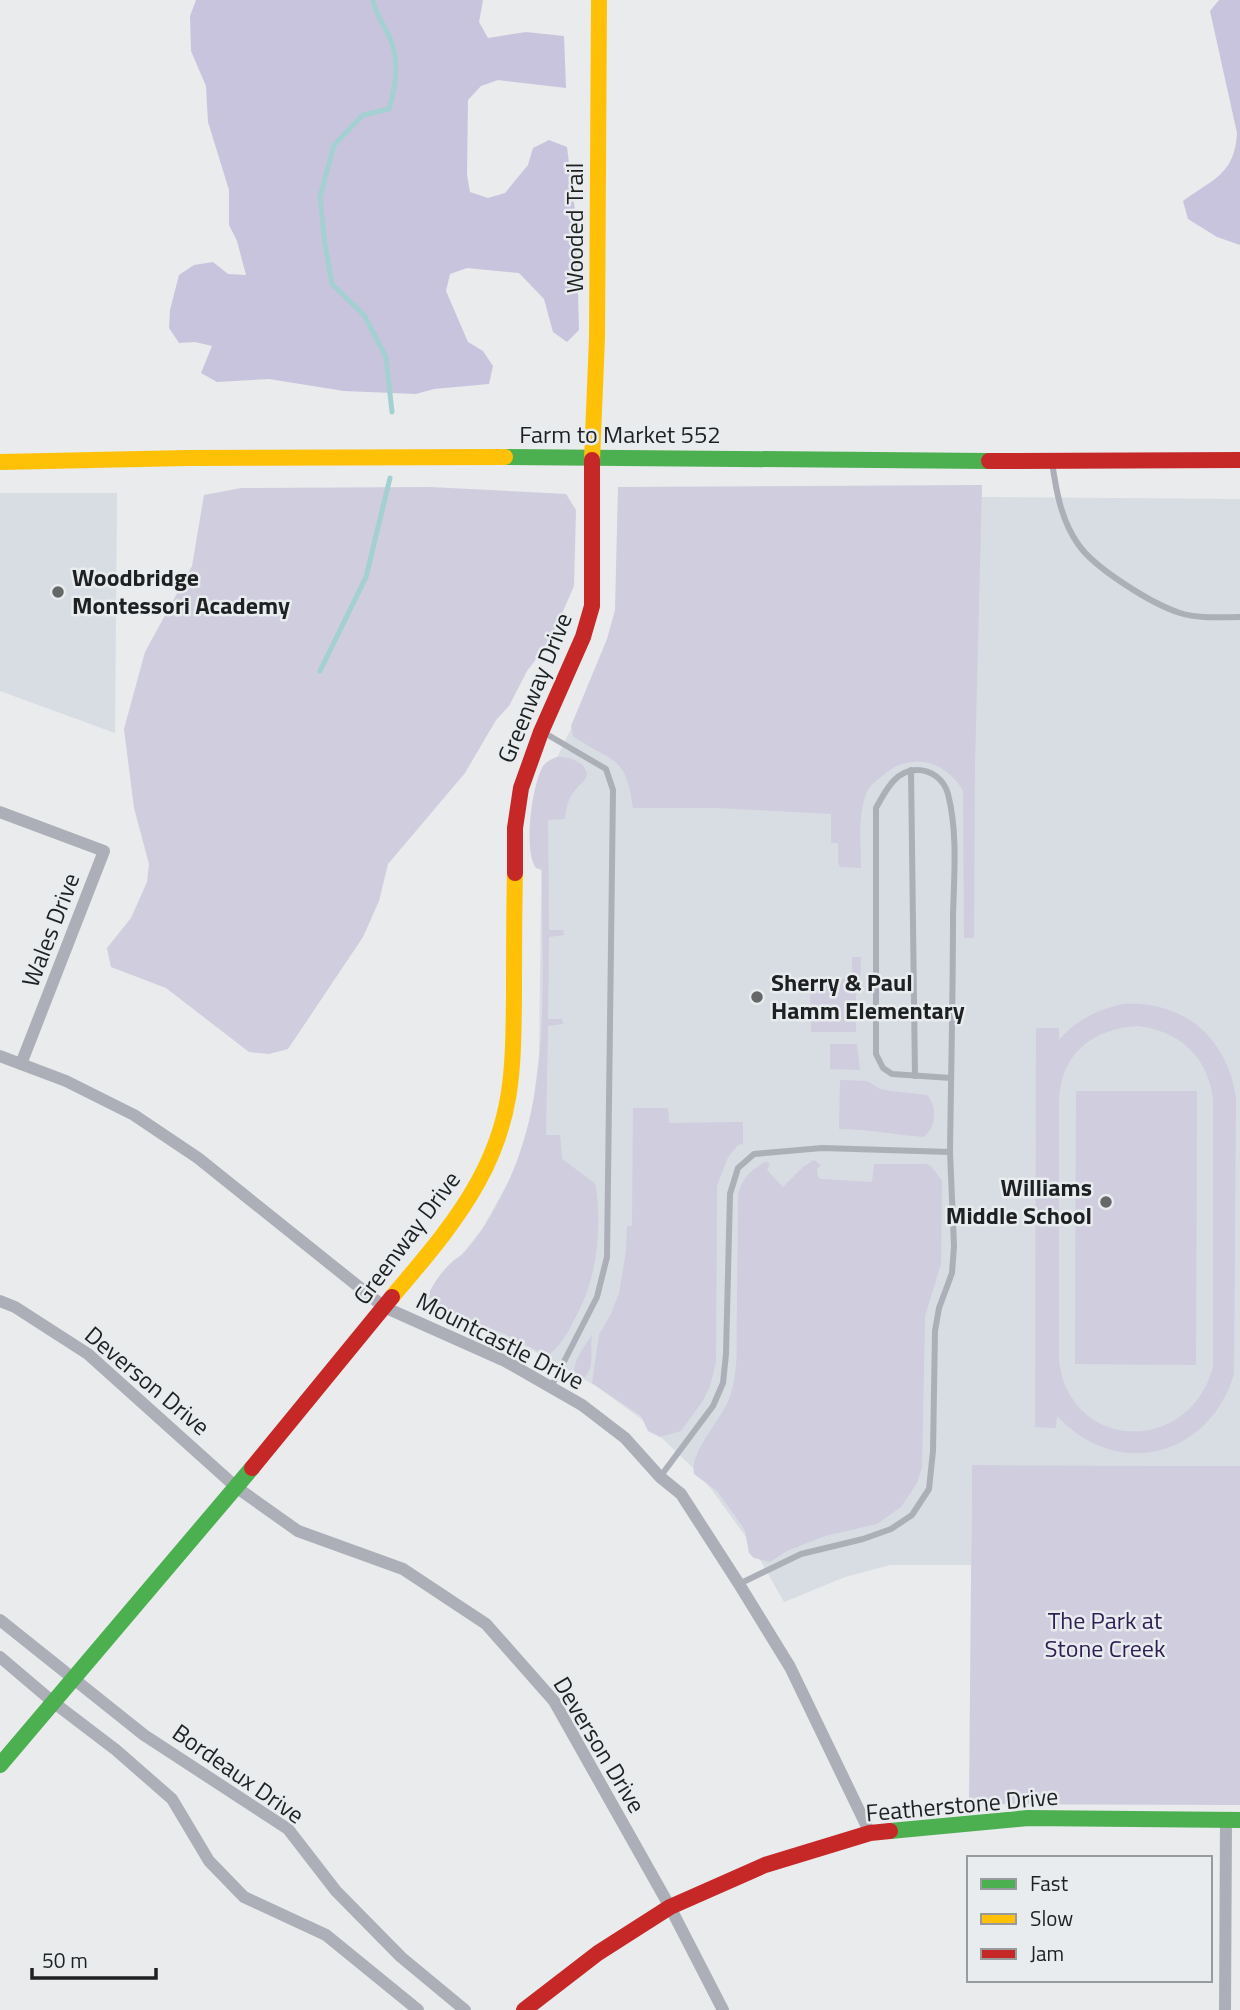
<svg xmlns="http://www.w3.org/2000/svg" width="1240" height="2010" viewBox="0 0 1240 2010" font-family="'Titillium Web',sans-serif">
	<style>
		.built { fill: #d7dde2 }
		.green { fill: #cfcdde; fill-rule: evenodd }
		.forest { fill: #c9c4de }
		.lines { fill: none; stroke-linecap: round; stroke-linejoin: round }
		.stream { stroke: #a4d0d2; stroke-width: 5 }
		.lane { stroke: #acafb8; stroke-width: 6 }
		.street { stroke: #acafb8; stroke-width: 12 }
		.fast { stroke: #4caf50; stroke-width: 16 }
		.slow { stroke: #ffc107; stroke-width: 16 }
		.jam { stroke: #c62828; stroke-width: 16 }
		.poi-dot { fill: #666768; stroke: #e8ecee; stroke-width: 2.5 }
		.labels { text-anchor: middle; stroke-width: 5; stroke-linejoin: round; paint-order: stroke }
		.street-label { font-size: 24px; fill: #1f2021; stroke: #e8ecee }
		.poi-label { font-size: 24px; font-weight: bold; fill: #1f2021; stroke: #e8ecee; text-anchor: start }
		.park-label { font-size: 24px; fill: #2f1e54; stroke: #e8ecee }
	</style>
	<rect width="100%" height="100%" fill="#e9ebed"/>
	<!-- built -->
	<g class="built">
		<path d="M 0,493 L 117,493 L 115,733 L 0,691 Z"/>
		<path d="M 983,497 L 1240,499 L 1240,1466 L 972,1465 L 971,1565 L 890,1565 L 845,1577 L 784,1602 L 751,1544 L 712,1490 L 690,1465 L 644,1421 L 596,1386 L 534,1351 L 426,1299 L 483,1228 L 515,1169 L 532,1114 L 539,1055 L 542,824 L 552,768 L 583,704 L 615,622 L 620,499 Z"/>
	</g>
	<!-- green -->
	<g class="green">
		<path d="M 982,485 L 975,765 L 974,938 L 964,938 L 963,791 C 945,759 909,751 881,777 C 876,781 869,786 867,792 C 857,814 861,844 861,868 L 840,867 L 838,863 L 838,843 L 831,843 L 831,814 L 717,808 L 633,808 C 626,753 611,763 573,736 L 571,726 L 607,639 L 615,610 L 618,487 Z"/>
		<path d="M 430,487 L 566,494 L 576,510 L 574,586 L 550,641 L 527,671 L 509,706 L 496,720 L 465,773 L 388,864 L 379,901 L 363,937 L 288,1049 L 269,1054 L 249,1052 L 166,988 L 111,967 L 107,948 L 131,918 L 147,882 L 149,864 L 134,808 L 124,729 L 145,652 L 192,566 L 204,495 L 241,488 Z"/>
		<path d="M 557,757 C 569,756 585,762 587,774 C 585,782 581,783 576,789 C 568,798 566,808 565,819 L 548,820 L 549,930 L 563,930 L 564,935 L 549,937 L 548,1019 L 562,1019 L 563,1024 L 548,1026 L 546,1135 L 560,1135 L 562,1159 L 593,1182 L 596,1186 C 602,1234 597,1280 573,1322 C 567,1335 558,1348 547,1356 L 503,1333 L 447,1311 L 435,1305 L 430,1297 L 430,1291 C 435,1281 444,1269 452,1262 C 456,1258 461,1256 465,1252 C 481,1233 494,1212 505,1189 C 553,1091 541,977 542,870 L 536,868 C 523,851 532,785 543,766 C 547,761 552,759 557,757 Z"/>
		<path d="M 852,957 L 861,957 L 860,984 L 856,987 L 856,1032 L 811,1032 L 810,980 L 852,979 Z"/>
		<path d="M 1122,1004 C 1184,1000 1227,1037 1236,1098 L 1234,1374 C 1209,1457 1118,1481 1057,1416 L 1056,1428 L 1035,1427 L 1036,1028 L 1059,1028 L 1059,1040 C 1076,1020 1097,1010 1122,1004 ZM 1138,1026 C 1180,1031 1208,1057 1213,1099 L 1213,1367 C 1189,1456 1070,1452 1059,1361 L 1059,1101 C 1061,1053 1092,1029 1138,1026 Z"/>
		<path d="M 830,1044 L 857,1044 L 860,1070 L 830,1069 Z"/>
		<path d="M 840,1080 L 867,1081 L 880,1089 L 890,1091 L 927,1095 C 938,1107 936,1127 924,1137 C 895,1135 868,1129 839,1129 Z"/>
		<path d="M 1076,1091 L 1197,1091 L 1196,1365 L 1075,1364 Z"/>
		<path d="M 633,1108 L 668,1108 L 669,1123 L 743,1122 L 743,1144 L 738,1145 L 728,1157 L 717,1186 L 716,1362 L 710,1386 L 704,1399 L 681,1431 L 660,1437 L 648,1431 L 641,1416 L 592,1383 L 599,1335 L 611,1314 L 619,1293 L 626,1251 L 627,1226 L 632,1226 Z"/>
		<path d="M 814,1160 L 821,1165 L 817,1169 L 818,1177 L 821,1179 L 872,1182 L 874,1164 L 926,1164 L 931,1166 L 942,1181 L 941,1264 L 925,1316 L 922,1467 L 917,1483 L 901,1507 L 877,1524 L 825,1536 L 787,1551 L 770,1562 L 754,1558 L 749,1553 L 745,1531 L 742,1526 L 717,1491 L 694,1474 C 690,1448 723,1421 731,1393 C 739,1367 736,1339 737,1312 C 737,1273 738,1233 738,1194 C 745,1174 750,1172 766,1161 L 770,1164 L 767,1170 L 783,1187 L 803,1167 Z"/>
		<path d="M 592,1335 C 589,1353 598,1375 576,1382 C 569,1365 583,1349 592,1335 Z"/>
		<path d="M 972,1465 L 1240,1466 L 1240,1805 L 969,1804 Z"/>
	</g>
	<!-- forest -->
	<g class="forest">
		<path d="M 196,0 L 483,0 L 479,22 L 488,38 L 526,32 L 564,36 L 566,88 L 498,80 L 481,86 L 468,100 L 467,175 L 470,192 L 488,198 L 505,193 L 528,165 L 533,148 L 549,140 L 567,147 L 576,219 L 579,330 L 567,342 L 553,332 L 544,299 L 519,273 L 467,268 L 450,274 L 446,291 L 468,342 L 483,351 L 493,366 L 489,384 L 434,389 L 416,394 L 344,391 L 269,379 L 217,382 L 201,373 L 212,346 L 195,342 L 179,343 L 169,328 L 170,310 L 179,275 L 194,265 L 213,262 L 228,274 L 246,275 L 237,241 L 229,225 L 229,190 L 208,122 L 206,86 L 191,51 L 190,16 Z"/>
		<path d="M 1219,0 L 1240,0 L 1240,245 L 1217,237 L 1188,219 L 1183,201 C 1213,179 1235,174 1237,133 L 1210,11 Z"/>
	</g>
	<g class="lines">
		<!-- stream -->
		<g class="stream">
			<path d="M 373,0 C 376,18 389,30 393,47 C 399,67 395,89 389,109 L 363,115 L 334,145 L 320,197 L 325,244 L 332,284 L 364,315 L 386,357 L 392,412"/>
			<path d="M 320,671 L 366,577 L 390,478"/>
		</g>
		<!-- lane -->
		<g class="lane">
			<path d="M 1052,462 C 1056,490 1061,520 1078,544 C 1094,568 1152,604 1180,613 C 1199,619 1221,617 1240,617"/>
			<path d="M 543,732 L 606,769 L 613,790 L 607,1257 L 597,1297 L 551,1387"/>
			<path d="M 911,770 L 915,1076"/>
			<path d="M 950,1152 C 951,1073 953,995 953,916 C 954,876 958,833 948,794 C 944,779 931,770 917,770 C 895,770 885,792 876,808 L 876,1054 L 883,1068 L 892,1074 L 951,1078"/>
			<path d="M 660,1477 L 713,1406 L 723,1383 L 726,1354 L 730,1194 L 738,1168 L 754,1154 L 822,1148 L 950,1152 L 954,1246 L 952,1273 L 939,1308 L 935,1331 L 933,1451 L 929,1489 L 912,1515 L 891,1529 L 863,1539 L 801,1554 L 739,1584"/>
		</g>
		<!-- street -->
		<g class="street">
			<path d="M 0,812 L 104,851 L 21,1064"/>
			<path d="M 0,1056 L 66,1081 L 134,1115 L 198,1158 L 384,1307 L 505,1361 L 582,1405 L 625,1438 L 660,1477 L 681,1494 L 739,1584 L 790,1667 L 870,1833"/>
			<path d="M 0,1301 L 15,1307 L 88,1354 L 236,1487 L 298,1531 L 403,1569 L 486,1624 L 554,1701 L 670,1907 L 723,2010"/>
			<path d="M 0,1620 L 144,1735 L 288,1829 L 336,1891 L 401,1957 L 465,2010"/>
			<path d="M 0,1657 L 53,1702 L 116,1750 L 172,1799 L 209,1861 L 244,1897 L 326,1935 L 418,2010"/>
			<path d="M 1225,2010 L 1226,1820"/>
		</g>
		<!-- fast -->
		<g class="fast">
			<path d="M 505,457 L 989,461"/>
			<path d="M 0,1765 L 252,1468"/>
			<path d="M 890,1831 L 1028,1818 L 1240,1820"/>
		</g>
		<!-- slow -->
		<g class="slow">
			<path d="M 592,460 L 597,338 L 599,0"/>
			<path d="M 0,462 L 187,458 L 505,457"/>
			<path d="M 392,1297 C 423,1260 455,1224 478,1182 C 514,1117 513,1067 514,996 C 514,955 514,914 515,873"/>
		</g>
		<!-- jam -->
		<g class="jam">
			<path d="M 989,461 L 1240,460"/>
			<path d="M 515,873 L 515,828 L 521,788 L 541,732 L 583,637 L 592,606 L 592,460"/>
			<path d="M 252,1468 L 392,1297"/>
			<path d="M 524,2010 L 598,1953 L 670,1907 L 765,1865 L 870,1833 L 890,1831"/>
		</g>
	</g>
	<!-- markers -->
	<g class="poi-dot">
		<circle cx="58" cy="592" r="7"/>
		<circle cx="757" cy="997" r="7"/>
		<circle cx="1106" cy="1202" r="7"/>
	</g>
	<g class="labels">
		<!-- street labels -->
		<g class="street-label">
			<text transform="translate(575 228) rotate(-90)" y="8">Wooded Trail</text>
			<text x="620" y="443">Farm to Market 552</text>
			<text transform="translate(535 688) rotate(-68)" y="8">Greenway Drive</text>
			<text transform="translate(51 930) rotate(-69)" y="8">Wales Drive</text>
			<text transform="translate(407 1238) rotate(-53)" y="8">Greenway Drive</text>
			<text transform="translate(500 1341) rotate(27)" y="8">Mountcastle Drive</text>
			<text transform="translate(147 1381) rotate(40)" y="8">Deverson Drive</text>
			<text transform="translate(599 1745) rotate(59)" y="8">Deverson Drive</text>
			<text transform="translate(238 1774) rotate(35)" y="8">Bordeaux Drive</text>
			<text transform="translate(962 1805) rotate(-5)" y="8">Featherstone Drive</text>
		</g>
		<!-- poi labels -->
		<g class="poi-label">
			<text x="72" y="586">Woodbridge<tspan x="72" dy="28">Montessori Academy</tspan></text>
			<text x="771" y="991">Sherry &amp; Paul<tspan x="771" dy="28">Hamm Elementary</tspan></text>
			<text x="1092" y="1196" text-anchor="end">Williams<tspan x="1092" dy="28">Middle School</tspan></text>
		</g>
		<!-- park labels -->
		<g class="park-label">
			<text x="1105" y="1629">The Park at<tspan x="1105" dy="28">Stone Creek</tspan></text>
		</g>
	</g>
	<!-- legend -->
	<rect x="967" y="1856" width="245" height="126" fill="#e8ecee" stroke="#989a9c" stroke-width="2"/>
	<rect x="981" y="1879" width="35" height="10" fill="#4caf50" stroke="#989a9c" stroke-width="2"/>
	<text x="1030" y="1891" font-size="21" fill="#1f2021">Fast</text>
	<rect x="981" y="1914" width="35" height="10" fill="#ffc107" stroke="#989a9c" stroke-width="2"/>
	<text x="1030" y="1926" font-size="21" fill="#1f2021">Slow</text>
	<rect x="981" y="1949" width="35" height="10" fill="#c62828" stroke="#989a9c" stroke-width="2"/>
	<text x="1030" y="1961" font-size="21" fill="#1f2021">Jam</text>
	<!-- scale -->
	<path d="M32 1968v10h124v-10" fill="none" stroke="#1f2021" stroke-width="3.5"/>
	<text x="42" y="1968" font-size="21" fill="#1f2021" stroke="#e8ecee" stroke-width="5" paint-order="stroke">50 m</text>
</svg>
